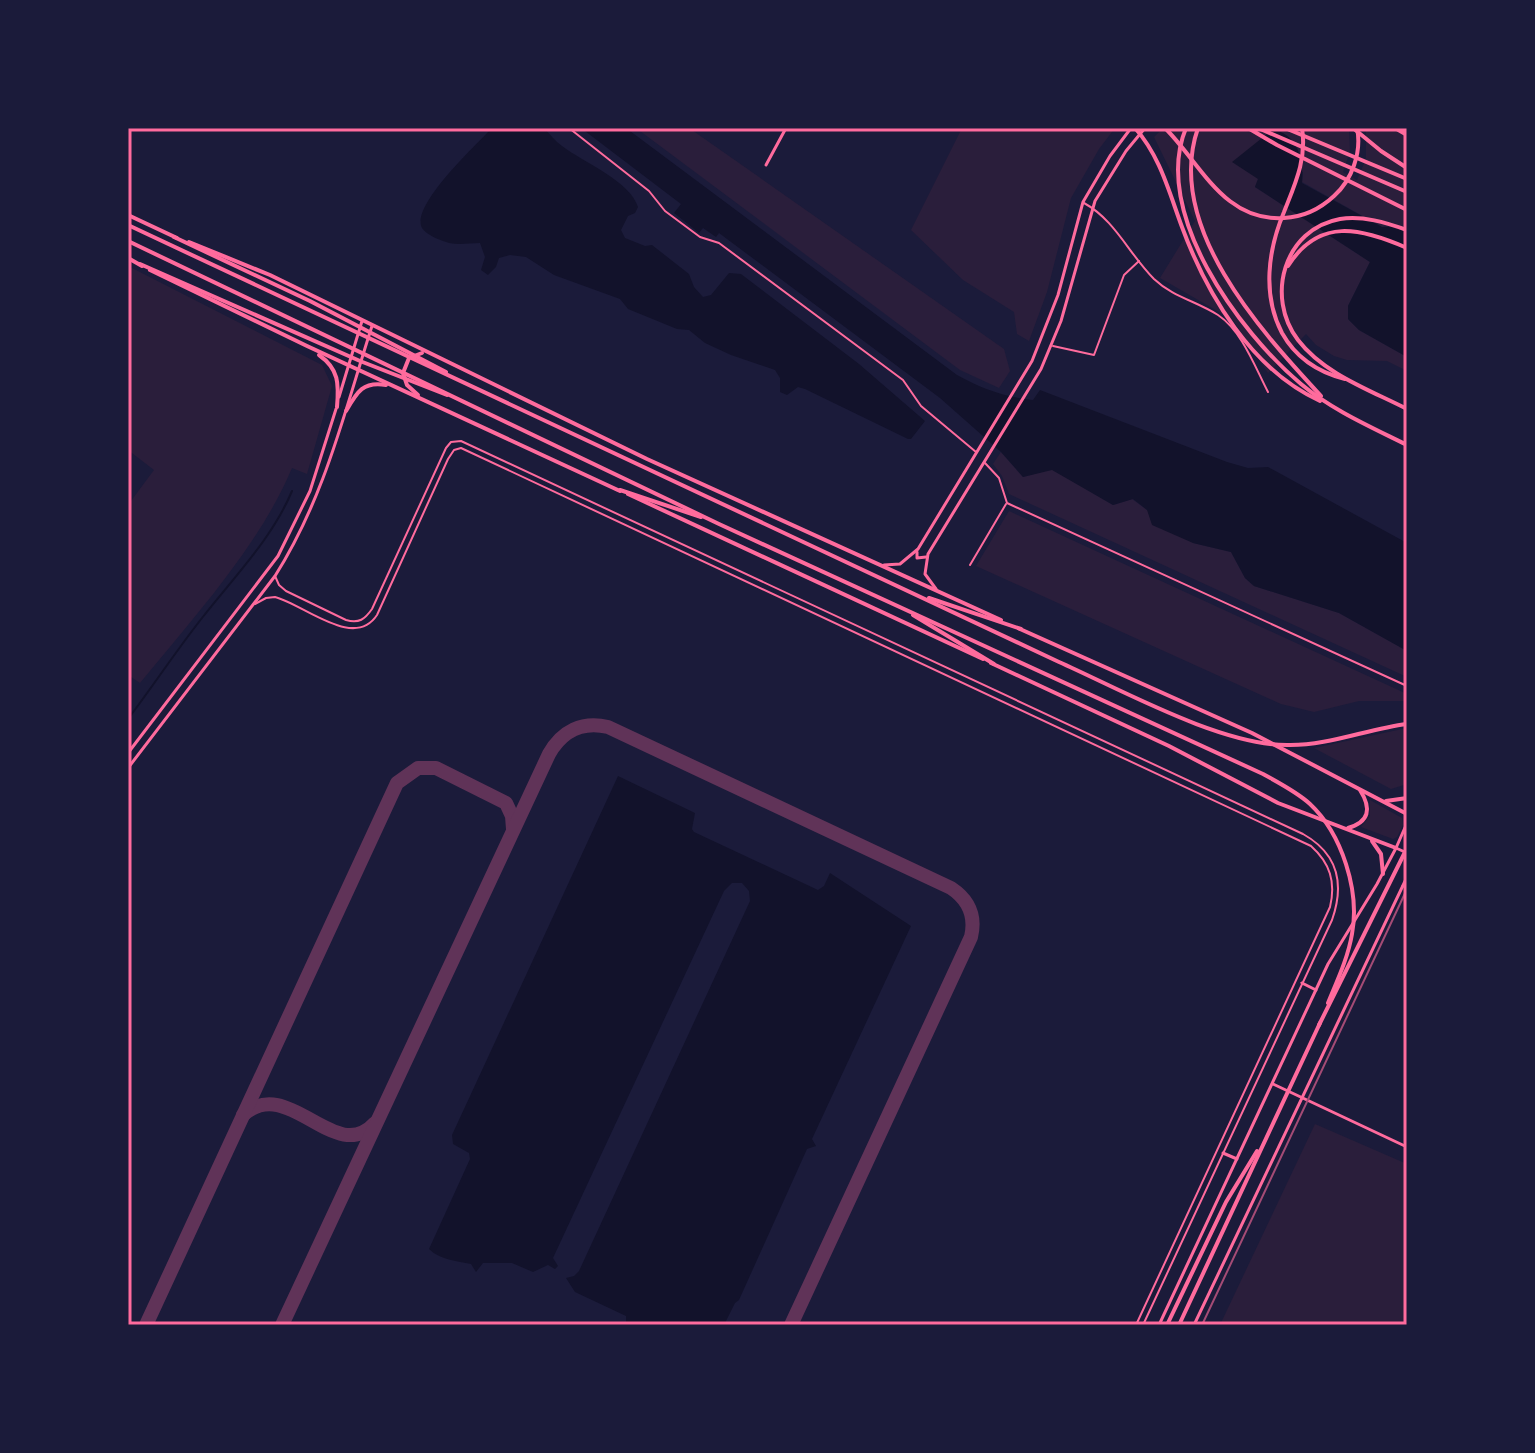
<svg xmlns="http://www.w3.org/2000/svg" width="1535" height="1453" viewBox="0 0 1535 1453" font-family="'Work Sans',sans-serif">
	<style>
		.green { fill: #2a1e3b }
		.water { fill: #12122b }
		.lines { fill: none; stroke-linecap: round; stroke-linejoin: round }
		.stream { stroke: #12122b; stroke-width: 2 }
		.taxiway { stroke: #603358; stroke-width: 14 }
		.minor { stroke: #ff6b9d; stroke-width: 2 }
		.tertiary { stroke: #ff6b9d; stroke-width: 3 }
		.secondary { stroke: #ff6b9d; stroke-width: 3 }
		.primary { stroke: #ff6b9d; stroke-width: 4 }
		.trunk { stroke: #ff6b9d; stroke-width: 4 }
		.motorway { stroke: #ff6b9d; stroke-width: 4 }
		.rail { stroke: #a44b75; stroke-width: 2 }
		.neatline { fill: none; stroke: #ff6b9d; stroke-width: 3 }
	</style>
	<rect width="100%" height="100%" fill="#1b1b3a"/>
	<!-- green -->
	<g class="green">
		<path d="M 636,128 L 689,128 L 1004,349 L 1010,371 L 999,388 L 960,370 Z"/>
		<path d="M 962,128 L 1115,128 L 1099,149 L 1071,198 L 1047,292 L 1029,341 L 1017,334 L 1014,312 L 963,280 L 911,230 Z"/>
		<path d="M 1163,128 L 1349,128 L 1350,151 L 1343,172 L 1357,180 L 1366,159 L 1366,128 L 1407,128 L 1407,226 L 1382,227 L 1302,182 L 1303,172 L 1258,179 L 1255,187 L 1370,262 L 1348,306 L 1348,319 L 1359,330 L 1407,357 L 1407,371 L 1387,361 L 1347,360 L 1334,356 L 1316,345 L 1306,334 L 1268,373 L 1233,320 L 1160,278 L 1195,221 L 1154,137 Z"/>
		<path d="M 128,266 L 322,365 L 332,386 L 307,474 L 292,468 C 260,545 193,618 140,683 L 128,675 L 128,505 L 154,470 L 128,450 Z"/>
		<path d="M 1001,452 L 1023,477 L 1052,469 L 1113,505 L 1132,499 L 1193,543 L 1231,552 L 1245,578 L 1254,586 L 1339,613 L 1407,651 L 1407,677 L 1009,494 L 1002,476 L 993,464 Z"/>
		<path d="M 1009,511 L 1407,694 L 1407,701 L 1359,701 L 1314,712 L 1281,704 L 976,566 Z"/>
		<path d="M 1407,728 L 1407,784 L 1391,789 L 1314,748 Z"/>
		<path d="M 1370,800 L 1402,818 L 1403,825 L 1397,837 L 1393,839 L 1361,827 L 1370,816 Z"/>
		<path d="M 1315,1124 L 1407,1164 L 1407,1325 L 1220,1325 Z"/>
	</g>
	<!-- water -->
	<g class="water">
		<path d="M 492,128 L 544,128 C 550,134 555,141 562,146 C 583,162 630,181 638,207 L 635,213 L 628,216 L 621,230 L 625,238 L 645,246 L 652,245 L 689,274 L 694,287 L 703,297 L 711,295 L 729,273 L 741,274 L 859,364 L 925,421 L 911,439 L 908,439 L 805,389 L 798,387 L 787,395 L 780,392 L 780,378 L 775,370 L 731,355 L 705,343 L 689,330 L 677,329 L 628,309 L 620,299 L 554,275 L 526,257 L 510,255 L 499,258 L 496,267 L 488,275 L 481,270 L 485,257 L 480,243 C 470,243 460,245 449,243 C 442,241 426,235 422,228 C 410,206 477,144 492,128 Z"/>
		<path d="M 581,128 L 626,128 L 957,375 C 982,389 1005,397 1033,400 L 1040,390 L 1227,462 L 1248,468 L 1268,467 L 1407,543 L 1407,651 L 1339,613 L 1254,586 L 1245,578 L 1231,552 L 1193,543 L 1152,525 L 1147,510 L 1133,499 L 1113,505 L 1052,470 L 1023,477 L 1001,452 L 940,398 L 719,233 L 716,237 L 703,228 L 699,233 L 674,213 L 681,204 Z"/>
		<path d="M 1272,130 C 1298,133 1304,160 1302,183 L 1382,227 L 1407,226 L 1407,357 L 1359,330 L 1348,319 L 1348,306 L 1370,262 L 1255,187 L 1258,179 L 1232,162 Z"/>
		<path d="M 618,776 L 695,813 L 692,829 L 694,832 L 818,890 L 824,886 L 830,873 L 911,926 L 812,1139 L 816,1146 L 807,1149 L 739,1300 L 735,1303 L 724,1325 L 646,1325 L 637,1322 L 632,1325 L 626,1322 L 626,1316 L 575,1292 L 566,1278 L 574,1276 L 579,1271 L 750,901 L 749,891 L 742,883 L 732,883 L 724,891 L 553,1258 L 558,1266 L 555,1269 L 548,1265 L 533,1272 L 512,1263 L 483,1263 L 476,1272 L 471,1264 C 457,1261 440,1260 429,1249 L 470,1159 L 469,1153 L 453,1144 L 452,1135 Z"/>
	</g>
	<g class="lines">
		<!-- stream -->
		<path class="stream" d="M 128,719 C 153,686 176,651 202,618 C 233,578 272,539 292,491"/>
		<!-- taxiway -->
		<g class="taxiway">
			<path d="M 243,1115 C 289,1074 335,1167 375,1123"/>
			<path d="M 146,1325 L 397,783 L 418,768 L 436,768 L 506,803 L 512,816 L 513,829"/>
			<path d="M 282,1325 L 549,754 C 562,731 582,721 608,727 L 951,888 C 969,900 976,916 971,937 L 791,1325"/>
		</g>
		<!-- minor -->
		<g class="minor">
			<path d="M 569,128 L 649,191 L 665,211 L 700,237 L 719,243 L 903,380 L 921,406 L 976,452"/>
			<path d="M 1084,203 C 1115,220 1129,254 1154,279 C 1173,297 1196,301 1218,315 C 1242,331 1255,367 1268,392"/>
			<path d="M 1053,346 L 1094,355 L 1124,275 L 1139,261"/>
			<path d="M 985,463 L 999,478 L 1007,503 L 1407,686"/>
			<path d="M 970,565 L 1006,504"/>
			<path d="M 275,576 L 279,585 L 286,591 L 346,620 C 359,624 365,619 372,609 L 446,448 L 451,442 L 461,441 L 1303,834 C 1337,853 1345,883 1332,920 L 1143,1325"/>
			<path d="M 255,604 L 266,598 L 275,597 C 305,605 354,650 377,615 L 448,459 L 454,450 L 461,448 L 1311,846 C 1330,863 1336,882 1330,907 L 1136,1325"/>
		</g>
		<!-- tertiary -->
		<g class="tertiary">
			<path d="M 766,165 L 786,128"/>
			<path d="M 339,397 L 362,321"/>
			<path d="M 128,753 L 278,556 L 310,491 L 336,409"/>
			<path d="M 128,768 L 275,576 C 325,497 344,413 372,326"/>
			<path d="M 1302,983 L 1316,990"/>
			<path d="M 1273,1084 L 1407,1147"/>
			<path d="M 1223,1153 L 1237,1159"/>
			<path d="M 1159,1325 L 1328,964 L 1377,884 L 1396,848"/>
			<path d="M 1194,1325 L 1407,877"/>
		</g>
		<!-- secondary -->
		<g class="secondary">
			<path d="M 917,552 L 917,558 L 926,557"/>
			<path d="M 884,565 L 900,564 L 918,549 L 1032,361 L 1058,295 L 1083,202 L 1110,156 L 1131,128"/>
			<path d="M 936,589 L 925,574 L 928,554 L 1041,369 L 1061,321 L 1095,201 L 1126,151 L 1145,128"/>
			<path d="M 1407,823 L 1396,848 L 1407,853"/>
			<path d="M 1403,886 L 1407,883"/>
		</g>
		<!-- primary -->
		<g class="primary">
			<path d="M 128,215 L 177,238"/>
			<path d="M 189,242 L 270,275 L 647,459 L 1001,620"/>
			<path d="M 128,258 L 142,266"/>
			<path d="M 150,270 L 307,346 L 620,491"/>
			<path d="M 319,355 C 339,369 339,384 337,407"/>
			<path d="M 418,395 L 407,385 L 403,373 L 409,358 L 422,353"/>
			<path d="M 346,411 C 357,392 363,381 386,385"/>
			<path d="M 628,494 L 983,659"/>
			<path d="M 1020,629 L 1252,733 L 1407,814"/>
			<path d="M 991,663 L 1169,746 L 1278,803 L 1396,848"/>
			<path d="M 1386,801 L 1407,798"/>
			<path d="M 1348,828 C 1369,822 1372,809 1360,790"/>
			<path d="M 1372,841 L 1381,854 L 1383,874"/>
		</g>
		<!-- trunk -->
		<g class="trunk">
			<path d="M 128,225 L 1059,662 C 1122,690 1220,745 1287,745 C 1328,746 1367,729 1407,724"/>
			<path d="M 174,237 L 310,301 L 446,372"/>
			<path d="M 128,241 L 719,524 L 1263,774 C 1279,783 1297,792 1310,804 C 1342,834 1360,891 1352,934 C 1348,958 1337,981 1328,1003"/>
			<path d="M 140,264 L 360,361 L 447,395"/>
			<path d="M 620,490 L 701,517"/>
			<path d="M 929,598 L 1021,629"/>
			<path d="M 913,615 L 994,664"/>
			<path d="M 1167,1325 L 1226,1202 L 1257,1151"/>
			<path d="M 1179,1325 L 1320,1023"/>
		</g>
		<!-- motorway -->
		<g class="motorway">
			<path d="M 1135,128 C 1160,156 1169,192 1182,227 C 1207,295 1252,370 1320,401"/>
			<path d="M 1165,128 C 1201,164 1224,222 1284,218 C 1303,217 1320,209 1334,196 C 1352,180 1362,152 1357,128"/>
			<path d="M 1186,128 C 1151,212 1239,332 1301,384 C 1332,410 1371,427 1407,445"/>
			<path d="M 1198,128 C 1164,226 1261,331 1321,396"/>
			<path d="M 1248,128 L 1277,145 L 1407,210"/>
			<path d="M 1258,128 L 1407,192"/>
			<path d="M 1285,128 L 1407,179"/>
			<path d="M 1302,128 C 1307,159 1295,184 1284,212 C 1268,250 1262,295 1282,333 C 1296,358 1317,372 1345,379"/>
			<path d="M 1353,128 L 1381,151 L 1407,168"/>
			<path d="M 1395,128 L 1407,135"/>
			<path d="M 1407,230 C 1387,223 1362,215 1340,219 C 1284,229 1265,297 1298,340 C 1324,374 1370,390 1407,409"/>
			<path d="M 1288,266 C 1319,217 1361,228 1407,248"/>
			<path d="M 1319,1025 L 1407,848"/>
		</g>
		<!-- rail -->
		<path class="rail" d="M 1202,1325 L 1407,889"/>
	</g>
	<!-- border -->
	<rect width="1535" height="1453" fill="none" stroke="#1b1b3a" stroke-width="260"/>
	<rect x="130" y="130" width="1275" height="1193" class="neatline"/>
</svg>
